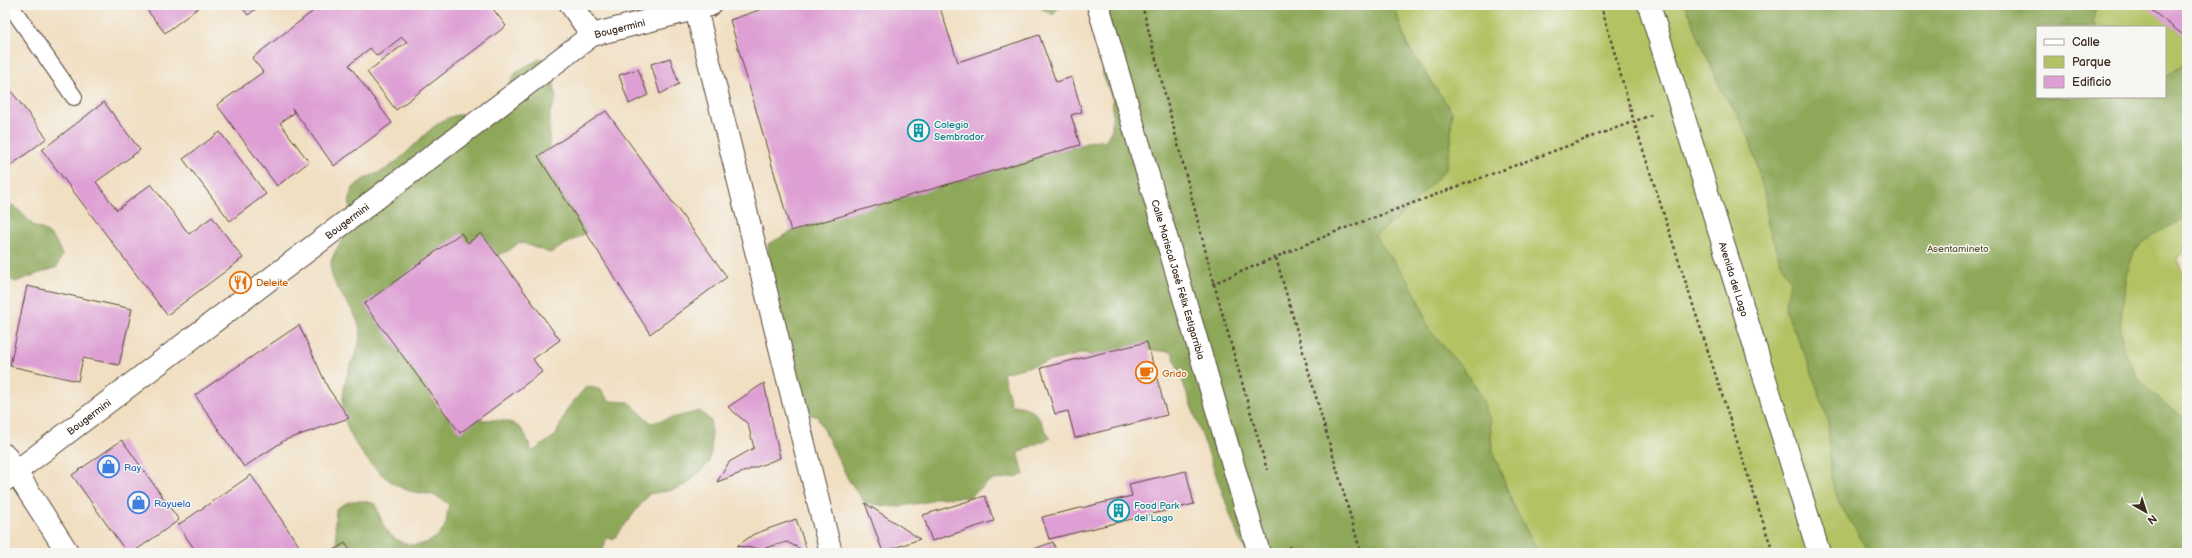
<svg xmlns="http://www.w3.org/2000/svg" width="2192" height="558" viewBox="0 0 2192 558" font-family="'Balsamiq Sans',sans-serif">
	<style>
		.green { fill: #b3c264; stroke: #777641; fill-rule: evenodd }
		.forest { fill: #8ea85a; stroke: #64693c }
		.building { fill: #dea0d4 }
		.lines { fill: none; stroke-linecap: round; stroke-linejoin: round }
		.lane-casing { stroke: #564537; stroke-width: 18 }
		.street-casing { stroke: #564537; stroke-width: 24 }
		.secondary-casing { stroke: #564537; stroke-width: 24 }
		.path { stroke: #564537; stroke-width: 2.5; stroke-dasharray: 3 3; stroke-linecap: butt }
		.lane { stroke: #fff; stroke-width: 16 }
		.street { stroke: #fff; stroke-width: 22 }
		.secondary { stroke: #fff; stroke-width: 22 }
		.labels { text-anchor: middle; stroke-width: 3; stroke-linejoin: round; paint-order: stroke }
		.street-label { font-size: 10px; fill: #3b2a1e; stroke: #f6f6f2 }
		.culture-label { font-size: 10px; fill: #0d838f; stroke: #f6f6f2; text-anchor: start }
		.park-label { font-size: 10px; fill: #5f5833; stroke: #f6f6f2 }
		.food-label { font-size: 10px; fill: #c56008; stroke: #f6f6f2; text-anchor: start }
		.shop-label { font-size: 10px; fill: #366cbe; stroke: #f6f6f2; text-anchor: start }
	</style>
	<rect width="100%" height="100%" fill="#f6f6f2"/>
	<filter id="ink" filterUnits="userSpaceOnUse"><feTurbulence type="fractalNoise" baseFrequency=".025" numOctaves="2"/><feDisplacementMap in="SourceGraphic" scale="8" xChannelSelector="R" yChannelSelector="G"/><feConvolveMatrix kernelMatrix="1 2 1 2 8 2 1 2 1" color-interpolation-filters="sRGB"/></filter>
	<filter id="wash" filterUnits="userSpaceOnUse"><feTurbulence type="fractalNoise" baseFrequency=".012" numOctaves="4" result="noise"/><feDisplacementMap in="SourceGraphic" scale="16" xChannelSelector="R" yChannelSelector="G"/><feGaussianBlur stdDeviation="0.9" result="paint"/><feColorMatrix in="noise" values="0 0 0 0 0 0 0 0 0 0 0 0 0 0 0 0 0 1.4 0 .05"/><feComposite in="paint" operator="in"/></filter>
	<g filter="url(#wash)">
		<rect width="100%" height="100%" fill="#f1dfc2"/>
		<!-- green -->
		<path class="green" d="M 1164,5 L 2187,5 L 2187,249 L 2177,259 L 2187,283 L 2187,553 L 1330,553 ZM 2037,27 L 2165,27 L 2165,97 L 2037,97 Z"/>
		<!-- forest -->
		<g class="forest">
			<path d="M 1036,5 L 1060,5 L 1053,15 Z"/>
			<path d="M 1094,5 L 1396,5 L 1398,18 L 1407,45 L 1452,112 L 1451,142 L 1446,169 L 1405,212 L 1375,236 L 1406,278 L 1420,302 L 1428,328 L 1464,370 L 1480,394 L 1490,420 L 1492,448 L 1513,505 L 1539,553 L 1248,553 L 1239,539 L 1172,352 L 1151,350 L 1122,358 L 1094,356 L 1084,353 L 1003,373 L 1011,405 C 1039,407 1037,417 1050,438 L 1018,452 L 1024,475 L 990,481 L 969,497 L 936,498 L 927,502 L 896,507 L 865,503 L 848,479 L 817,416 L 809,415 C 787,361 771,303 768,244 L 791,232 L 847,186 L 926,174 L 953,183 L 1100,139 L 1105,142 L 1112,129 L 1113,100 L 1103,75 L 1102,46 Z"/>
			<path d="M 1685,5 L 2095,5 L 2093,22 L 2096,27 L 2037,27 L 2037,97 L 2165,97 L 2165,78 L 2187,62 L 2187,218 C 2169,227 2149,234 2136,250 C 2129,259 2126,283 2124,294 C 2122,309 2119,327 2122,342 C 2128,376 2160,403 2187,419 L 2187,553 L 1870,553 L 1839,503 L 1831,477 L 1828,420 L 1809,364 L 1785,310 L 1790,281 L 1777,254 L 1768,224 L 1765,196 L 1750,140 L 1737,114 L 1722,92 Z"/>
			<path d="M 542,58 L 554,84 L 556,99 L 550,112 L 549,155 L 595,185 L 586,233 L 550,253 L 520,242 L 508,251 L 479,262 L 428,389 C 447,436 466,415 504,421 C 510,422 518,425 522,430 C 527,436 529,446 532,452 L 556,435 L 567,409 L 587,386 L 601,390 L 609,401 L 629,402 L 651,423 L 700,411 L 711,421 L 711,450 L 709,463 L 687,484 L 673,490 L 649,494 L 613,540 L 607,537 L 602,553 L 338,553 L 335,524 L 336,509 C 351,499 357,499 375,504 C 379,513 382,525 388,532 C 405,552 433,548 445,526 C 448,520 446,511 449,505 C 435,492 427,495 410,491 C 386,485 357,452 348,429 C 339,407 343,385 351,364 C 356,354 360,344 360,333 C 359,309 334,294 331,270 C 329,254 343,243 348,229 C 354,216 344,197 355,186 C 364,176 378,175 389,167 C 410,154 433,118 458,115 C 462,114 469,117 473,119 L 503,95 L 517,71 Z"/>
			<path d="M 5,203 L 15,206 L 34,226 L 46,231 L 56,241 L 62,255 L 57,267 L 15,282 L 5,276 Z"/>
		</g>
		<g id="blocks">
			<!-- building -->
			<g class="building">
				<path d="M 143,5 L 202,5 L 165,33 Z"/>
				<path d="M 240,5 L 261,5 L 248,15 Z"/>
				<path d="M 321,5 L 490,5 L 506,26 L 396,110 L 367,72 L 407,42 L 402,37 L 377,56 L 370,48 L 349,65 L 392,123 L 334,166 L 292,108 L 294,113 L 280,123 L 309,162 L 277,186 L 217,105 L 263,72 L 252,58 Z"/>
				<path d="M 774,5 L 939,5 L 958,62 L 1039,35 L 1056,82 L 1072,77 L 1082,112 L 1071,115 L 1080,145 L 791,231 L 730,20 Z"/>
				<path d="M 2145,5 L 2187,5 L 2187,38 Z"/>
				<path d="M 670,58 L 679,84 L 660,94 L 651,64 Z"/>
				<path d="M 638,69 L 648,95 L 629,104 L 619,75 Z"/>
				<path d="M 5,83 L 47,138 L 5,170 Z"/>
				<path d="M 104,102 L 140,150 L 96,182 L 117,210 L 151,184 L 189,234 L 212,217 L 243,258 L 167,315 L 42,150 Z"/>
				<path d="M 606,111 L 727,277 L 650,334 L 538,156 Z"/>
				<path d="M 220,132 L 266,194 L 230,221 L 183,159 Z"/>
				<path d="M 461,233 L 468,243 L 481,233 L 560,340 L 533,359 L 542,372 L 460,433 L 364,304 Z"/>
				<path d="M 27,286 L 132,309 L 119,365 L 83,358 L 78,381 L 10,366 Z"/>
				<path d="M 299,325 L 328,388 L 349,418 L 285,440 L 244,467 L 195,395 Z"/>
				<path d="M 1147,342 L 1167,415 L 1075,438 L 1068,411 L 1055,414 L 1041,368 Z"/>
				<path d="M 764,383 L 780,458 L 717,482 L 729,462 L 754,448 L 748,424 L 728,407 Z"/>
				<path d="M 122,440 L 179,520 L 132,553 L 127,553 L 72,475 Z"/>
				<path d="M 1186,471 L 1194,504 L 1049,539 L 1042,517 L 1132,496 L 1129,484 Z"/>
				<path d="M 251,475 L 304,553 L 197,553 L 178,525 Z"/>
				<path d="M 985,496 L 994,521 L 932,541 L 923,515 Z"/>
				<path d="M 865,503 L 920,539 L 883,552 Z"/>
				<path d="M 796,519 L 808,553 L 787,542 L 761,549 L 737,546 L 754,534 Z"/>
				<path d="M 1053,542 L 1057,553 L 1035,553 L 1034,549 Z"/>
				<path d="M 345,543 L 352,553 L 329,553 Z"/>
			</g>
		</g>
	</g>
	<g filter="url(#ink)">
		<use href="#blocks" fill-opacity="0" stroke="#564537" stroke-width="1"/>
		<g class="lines">
			<defs>
				<path id="lane" d="M 10,5 L 74,97"/>
				<g id="street">
					<path d="M 571,5 L 592,35"/>
					<path d="M 696,9 L 831,553"/>
					<path d="M 5,455 L 68,553"/>
					<path id="s1" d="M 5,480 L 592,35 L 710,5"/>
				</g>
				<g id="secondary">
					<path id="s2" d="M 1098,5 L 1259,553"/>
					<path id="s3" d="M 1649,5 L 1819,553"/>
				</g>
			</defs>
			<!-- lane casing -->
			<use href="#lane" class="lane-casing"/>
			<!-- street casing -->
			<use href="#street" class="street-casing"/>
			<!-- secondary casing -->
			<use href="#secondary" class="secondary-casing"/>
			<!-- path -->
			<g class="path">
				<path d="M 1142,5 L 1214,284 L 1267,470"/>
				<path d="M 1601,5 L 1634,122 L 1773,553"/>
				<path d="M 1276,258 L 1361,553"/>
				<path d="M 1212,284 L 1340,230 L 1654,114"/>
				<path d="M 1289,546 L 1291,553"/>
			</g>
			<!-- lane -->
			<use href="#lane" class="lane"/>
			<!-- street -->
			<use href="#street" class="street"/>
			<!-- secondary -->
			<use href="#secondary" class="secondary"/>
		</g>
	</g>
	<!-- icons -->
	<defs>
		<symbol id="building-ring" viewBox="-11 -11 22 22"><circle r="9.5" fill="#f6f6f2" stroke="#0f9aa8" stroke-width="1.5"/><path d="M-4-6H4V6H1V3H-1V6H-4ZM-2.5-4.3h1.7v1.8h-1.7ZM.8-4.3h1.7v1.8H.8ZM-2.5-1h1.7V.8h-1.7ZM.8-1h1.7V.8H.8Z" fill="#0f9aa8"/></symbol>
		<symbol id="restaurant-ring" viewBox="-11 -11 22 22"><circle r="9.5" fill="#f6f6f2" stroke="#e8710a" stroke-width="1.5"/><path d="M-5-6h1v4h1v-4h1v4h1v-4h1v5L-1.5 .5V6h-2V.5L-5-1ZM5-6V6H3V1.5H1.5Q1.5-4 5-6Z" fill="#e8710a"/></symbol>
		<symbol id="cafe-ring" viewBox="-11 -11 22 22"><circle r="9.5" fill="#f6f6f2" stroke="#e8710a" stroke-width="1.5"/><path d="M-5.5-4.5H6V0H3Q3 3.5 0 3.5H-2.5Q-5.5 3.5-5.5 0ZM3-3.2v2h1.7v-2ZM-6 4.5H4V6H-6Z" fill="#e8710a"/></symbol>
		<symbol id="shop-ring" viewBox="-11 -11 22 22"><circle r="9.5" fill="#f6f6f2" stroke="#3f7fe0" stroke-width="1.5"/><path d="M-5-2.5h2.3a2.7 3.5 0 0 1 5.4 0H5L5.5 6h-11ZM-1.5-2.5h3a1.5 2.3 0 0 0-3 0Z" fill="#3f7fe0"/></symbol>
	</defs>
	<g fill-rule="evenodd">
		<use href="#building-ring" x="906" y="118" width="25" height="25"/>
		<use href="#restaurant-ring" x="228" y="270" width="25" height="25"/>
		<use href="#cafe-ring" x="1134" y="360" width="25" height="25"/>
		<use href="#shop-ring" x="96" y="454" width="25" height="25"/>
		<use href="#shop-ring" x="126" y="490" width="25" height="25"/>
		<use href="#building-ring" x="1106" y="498" width="25" height="25"/>
	</g>
	<g class="labels">
		<!-- street labels -->
		<g class="street-label">
			<text dy="4" stroke="none"><textPath href="#s1" startOffset="765">Bougermini</textPath></text>
			<text dy="4" stroke="none"><textPath href="#s1" startOffset="429">Bougermini</textPath></text>
			<text dy="4" stroke="none"><textPath href="#s2" startOffset="286">Calle Mariscal José Félix Estigarribia</textPath></text>
			<text dy="4" stroke="none"><textPath href="#s3" startOffset="287">Avenida del Lago</textPath></text>
			<text dy="4" stroke="none"><textPath href="#s1" startOffset="105">Bougermini</textPath></text>
		</g>
		<!-- culture labels -->
		<g class="culture-label">
			<text x="934" y="128">Colegio<tspan x="934" dy="12">Sembrador</tspan></text>
			<text x="1134" y="509">Food Park<tspan x="1134" dy="12">del Lago</tspan></text>
		</g>
		<!-- park labels -->
		<g class="park-label">
			<text x="1958" y="252">Asentamineto</text>
		</g>
		<!-- food labels -->
		<g class="food-label">
			<text x="256" y="286">Deleite</text>
			<text x="1162" y="377">Grido</text>
		</g>
		<!-- shop labels -->
		<g class="shop-label">
			<text x="124" y="471">Ray</text>
			<text x="154" y="507">Rayuela</text>
		</g>
	</g>
	<!-- margin -->
	<rect width="2192" height="558" fill="none" stroke="#f6f6f2" stroke-width="20"/>
	<!-- legend -->
	<rect x="2036" y="26" width="130" height="72" fill="#f6f6f2" stroke="#aba49d"/>
	<rect x="2044" y="39" width="20" height="6" fill="#ffffff" stroke="#aba49d"/>
	<text x="2072" y="46" font-size="12" fill="#3b2a1e">Calle</text>
	<rect x="2044" y="56" width="20" height="12" fill="#b3c264" stroke="#aba49d"/>
	<text x="2072" y="66" font-size="12" fill="#3b2a1e">Parque</text>
	<rect x="2044" y="76" width="20" height="12" fill="#dea0d4" stroke="#aba49d"/>
	<text x="2072" y="86" font-size="12" fill="#3b2a1e">Edificio</text>
	<!-- north arrow -->
	<g transform="translate(2146 512) rotate(141)" stroke="#f6f6f2" stroke-width="3" paint-order="stroke">
	<path d="M0-3L7 15L0 10L-7 15Z" fill="#3b2a1e"/>
	<text y="-6" font-size="11" font-weight="bold" text-anchor="middle" fill="#3b2a1e">N</text>
	</g>
</svg>
